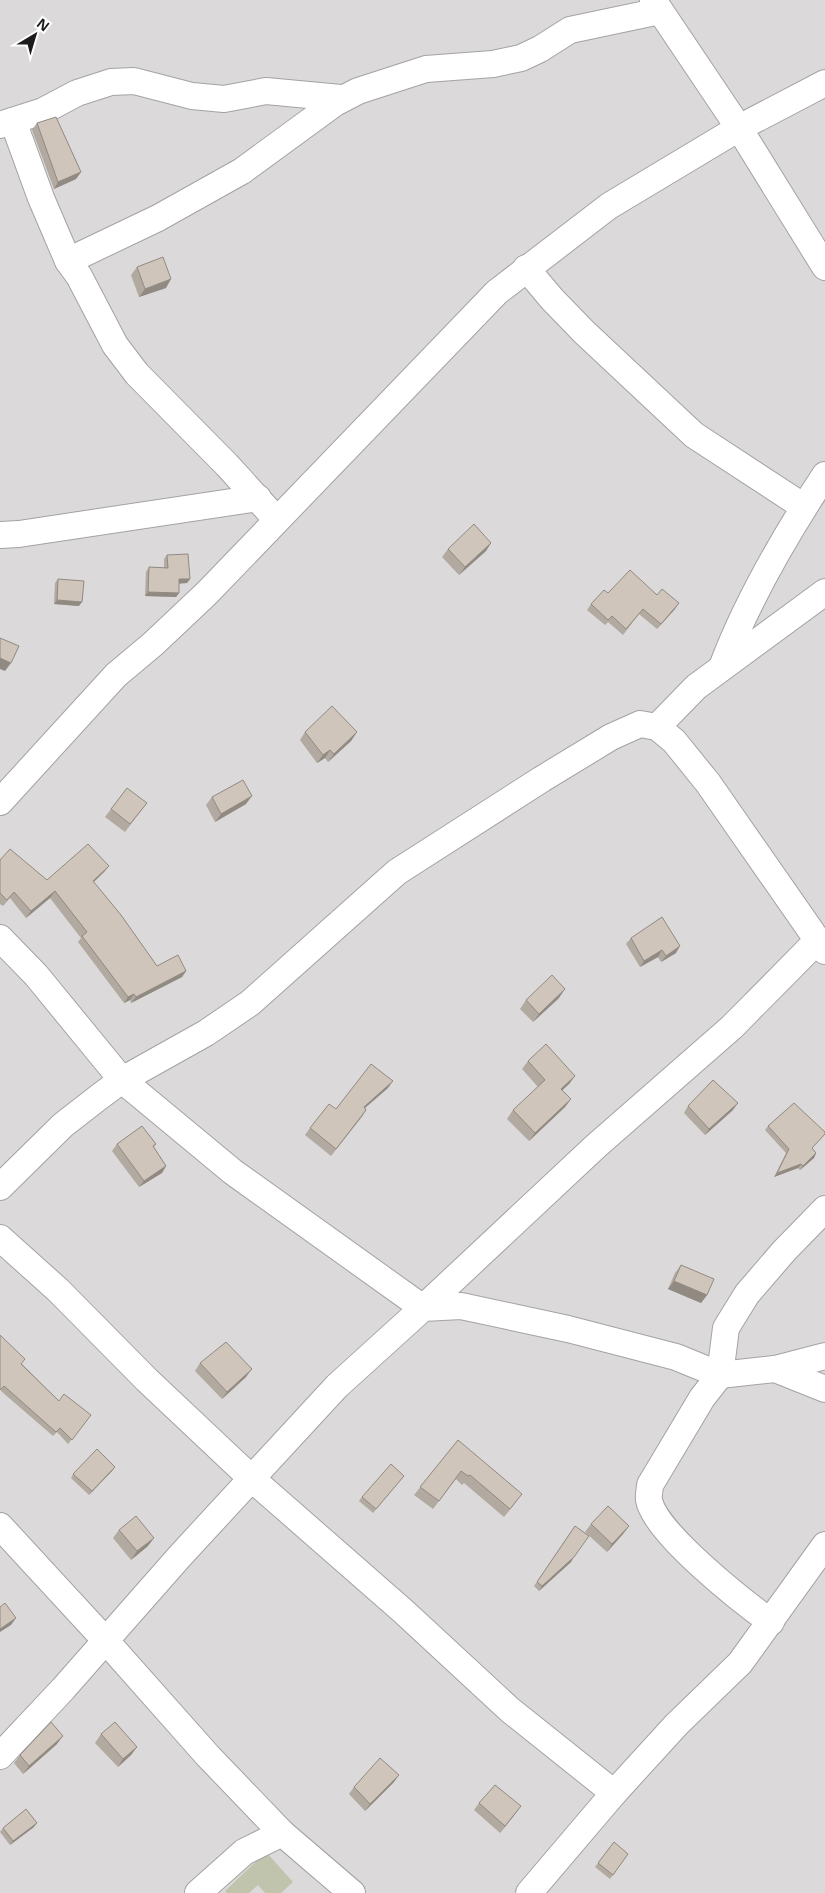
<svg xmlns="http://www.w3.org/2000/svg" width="825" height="1893" viewBox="0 0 825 1893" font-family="'Noto Sans',sans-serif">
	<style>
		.residential { fill: #dbd9d9 }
		.construction { fill: #c1c4ac }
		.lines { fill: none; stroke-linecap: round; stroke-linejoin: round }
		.minor-casing { stroke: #a3a3a3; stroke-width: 28 }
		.minor { stroke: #fff; stroke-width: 26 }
		.wall { fill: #b2a9a0 }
		.shaded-wall { fill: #918a82 }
		.building { fill: #cfc5ba; stroke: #918a82 }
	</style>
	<rect width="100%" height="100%" fill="#efece1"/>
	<!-- residential -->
	<rect class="residential" x="0" y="0" width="825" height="1893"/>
	<!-- construction -->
	<path class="construction" d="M 266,1852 L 293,1882 L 281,1893 L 265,1893 L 258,1885 L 249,1893 L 227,1893 L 225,1891 Z"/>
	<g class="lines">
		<defs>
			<g id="minor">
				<path d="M 653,0 L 739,128 L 825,267"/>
				<path d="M 13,121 L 41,198 L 68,261 L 79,276 L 115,345 L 137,374 L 227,465 L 276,519"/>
				<path d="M 0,125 L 43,111 L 77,93 L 111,82 L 134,81 L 192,96 L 224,99 L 266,91 L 341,98"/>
				<path d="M 68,261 L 158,218 L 242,171 L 335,103 L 358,91 L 426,69 L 493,64 L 521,58 L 540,49 L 570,30 L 660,11"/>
				<path d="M 526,268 L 552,299 L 584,332 L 694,435 L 804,507"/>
				<path d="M 0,535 L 19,534 L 258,498"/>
				<path d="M 722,667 C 747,601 786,534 825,475"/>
				<path d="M 657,727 L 696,687 L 825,592"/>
				<path d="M 0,802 L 116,675 L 153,644 L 207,593 L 497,292 L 609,206 L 739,128 L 825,83"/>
				<path d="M 0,938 L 36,975 L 122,1080 L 233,1172 L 423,1308 L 596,1146 L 732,1027 L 818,940"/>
				<path d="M 0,1187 L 63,1125 L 99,1097 L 122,1080 L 206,1033 L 250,1003 L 397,872 L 542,779 L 611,737 L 640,724 L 657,727 L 674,741 L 708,783 L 825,951"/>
				<path d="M 0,1238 L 58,1290 L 147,1380 L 251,1478 L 403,1611 L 510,1710 L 614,1793"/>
				<path d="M 775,1369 L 825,1389"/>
				<path d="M 0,1526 L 106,1641 L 208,1756 L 282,1833 L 352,1893"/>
				<path d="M 771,1622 C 743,1602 655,1533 649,1500 C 648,1496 650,1489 650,1485 L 702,1398 L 720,1375 L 726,1328 L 747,1294 L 784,1251 L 825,1209"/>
				<path d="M 0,1756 L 63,1689 L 180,1556 L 337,1386 L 423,1308 L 461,1306 L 568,1329 L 676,1357 L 720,1375 L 775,1369 L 825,1356"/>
				<path d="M 198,1893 L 244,1852 L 282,1833"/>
				<path d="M 529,1893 L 614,1793 L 676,1725 L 740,1663 L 825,1545"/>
			</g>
		</defs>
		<!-- minor casing -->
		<use href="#minor" class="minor-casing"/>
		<!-- minor -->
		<use href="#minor" class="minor"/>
	</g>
	<!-- wall -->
	<g class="wall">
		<path d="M 37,123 L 81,172 L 76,179 L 54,189 L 32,130 Z"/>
		<path d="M 137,267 L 166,288 L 139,297 L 131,275 Z"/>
		<path d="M 491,543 L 486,551 L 459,575 L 442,557 L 448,549 Z"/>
		<path d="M 167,555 L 190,579 L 187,583 L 179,583 L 179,593 L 176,597 L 145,596 L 146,572 L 149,567 L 164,568 L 164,559 Z"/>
		<path d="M 58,579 L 79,606 L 54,604 L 55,583 Z"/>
		<path d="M 608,593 L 657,595 L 675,609 L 657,629 L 639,614 L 623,635 L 608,622 L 605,625 L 587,610 L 591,604 Z"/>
		<path d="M 305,732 L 357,732 L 351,741 L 328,762 L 325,758 L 317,763 L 300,740 Z"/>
		<path d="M 212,797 L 246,804 L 215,822 L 206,805 Z"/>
		<path d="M 147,803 L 125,832 L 105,817 L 111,809 Z"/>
		<path d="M 0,860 L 47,880 L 109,866 L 104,872 L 94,882 L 157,966 L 186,971 L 182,977 L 131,1003 L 130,1000 L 124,1003 L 78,942 L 81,938 L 50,898 L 26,918 L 10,898 L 3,906 L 0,904 Z"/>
		<path d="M 631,938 L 676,953 L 661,962 L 658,957 L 640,967 L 626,944 Z"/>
		<path d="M 559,998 L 533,1022 L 520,1009 L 526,1000 Z"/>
		<path d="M 528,1061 L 575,1076 L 569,1084 L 562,1090 L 571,1099 L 565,1107 L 529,1141 L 507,1119 L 513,1110 L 538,1087 L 522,1069 Z"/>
		<path d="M 388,1088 L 365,1108 L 366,1110 L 362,1117 L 331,1156 L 305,1135 L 310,1128 L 336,1109 Z"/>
		<path d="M 688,1106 L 733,1110 L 705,1135 L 684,1113 Z"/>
		<path d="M 768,1126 L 825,1134 L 812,1148 L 816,1153 L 814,1158 L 800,1170 L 798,1168 L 774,1177 L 786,1153 L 765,1130 Z"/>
		<path d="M 117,1144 L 156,1144 L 154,1147 L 166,1166 L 162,1173 L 139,1187 L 112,1151 Z"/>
		<path d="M 681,1265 L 707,1295 L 701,1303 L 668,1289 L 675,1273 Z"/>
		<path d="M 0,1335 L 22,1364 L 59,1401 L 87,1420 L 68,1444 L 57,1432 L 53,1436 L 1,1391 Z"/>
		<path d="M 200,1363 L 246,1377 L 222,1399 L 195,1371 Z"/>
		<path d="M 458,1440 L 516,1502 L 504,1517 L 464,1483 L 462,1485 L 456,1479 L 433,1509 L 414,1495 Z"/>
		<path d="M 115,1467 L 112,1471 L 89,1495 L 71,1478 L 73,1474 Z"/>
		<path d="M 404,1476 L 373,1513 L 359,1501 L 362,1497 Z"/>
		<path d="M 591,1524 L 629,1526 L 623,1534 L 607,1552 L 585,1532 Z"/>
		<path d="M 575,1526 L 571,1562 L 539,1591 L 534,1586 Z"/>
		<path d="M 119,1530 L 148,1546 L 131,1560 L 113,1538 Z"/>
		<path d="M 101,1734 L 137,1747 L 131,1755 L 118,1767 L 95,1743 Z"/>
		<path d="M 57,1744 L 23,1774 L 14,1763 L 20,1755 Z"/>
		<path d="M 394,1782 L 365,1811 L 349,1794 L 354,1787 Z"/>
		<path d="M 479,1803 L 516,1813 L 500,1833 L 474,1810 Z"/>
		<path d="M 34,1827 L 10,1845 L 0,1832 L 3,1828 Z"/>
		<path d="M 614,1842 L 628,1854 L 610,1879 L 595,1867 Z"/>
	</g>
	<!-- shaded-wall -->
	<g class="shaded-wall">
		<path d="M 81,172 L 76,179 L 54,189 L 58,182 Z"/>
		<path d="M 171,279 L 166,288 L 139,297 L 145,289 Z"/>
		<path d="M 491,543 L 486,551 L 459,575 L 465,567 Z"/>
		<path d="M 179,579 L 190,579 L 187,583 L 176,584 Z"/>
		<path d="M 148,592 L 179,593 L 176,597 L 145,596 Z"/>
		<path d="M 57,600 L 82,602 L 79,606 L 54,604 Z"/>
		<path d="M 679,603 L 675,609 L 657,629 L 661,624 Z"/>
		<path d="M 0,658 L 11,663 L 5,671 L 0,669 Z"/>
		<path d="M 357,732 L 351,741 L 328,762 L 334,754 Z"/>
		<path d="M 330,750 L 325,758 L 317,763 L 323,755 Z"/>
		<path d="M 252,796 L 246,804 L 215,822 L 221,814 Z"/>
		<path d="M 109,866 L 104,872 L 88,887 L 93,881 Z"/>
		<path d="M 55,891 L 50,898 L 26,918 L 31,911 Z"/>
		<path d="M 680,946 L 676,953 L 661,962 L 666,956 Z"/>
		<path d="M 662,950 L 658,957 L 640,967 L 644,961 Z"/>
		<path d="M 186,971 L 182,977 L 131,1003 L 136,997 Z"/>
		<path d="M 565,989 L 559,998 L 533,1022 L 539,1014 Z"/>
		<path d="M 134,994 L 130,1000 L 124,1003 L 128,997 Z"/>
		<path d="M 575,1076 L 569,1084 L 555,1097 L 561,1089 Z"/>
		<path d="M 393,1081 L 388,1088 L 359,1113 L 364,1107 Z"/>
		<path d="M 571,1099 L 565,1107 L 529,1141 L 535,1133 Z"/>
		<path d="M 738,1103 L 733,1110 L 705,1135 L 709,1129 Z"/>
		<path d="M 816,1153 L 814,1158 L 800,1170 L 803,1166 Z"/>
		<path d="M 801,1164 L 798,1168 L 774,1177 L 777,1173 Z"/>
		<path d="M 166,1166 L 162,1173 L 139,1187 L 144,1181 Z"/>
		<path d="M 674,1281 L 707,1295 L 701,1303 L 668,1289 Z"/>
		<path d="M 252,1369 L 246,1377 L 222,1399 L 227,1392 Z"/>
		<path d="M 115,1467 L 112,1471 L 89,1495 L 92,1491 Z"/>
		<path d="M 629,1526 L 623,1534 L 607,1552 L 612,1544 Z"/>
		<path d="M 154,1538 L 148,1546 L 131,1560 L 137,1551 Z"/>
		<path d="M 574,1557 L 571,1562 L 539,1591 L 542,1586 Z"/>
		<path d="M 16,1618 L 11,1625 L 0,1632 L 0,1629 Z"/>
		<path d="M 63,1736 L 57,1744 L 23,1774 L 29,1766 Z"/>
		<path d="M 137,1747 L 131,1755 L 118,1767 L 123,1759 Z"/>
		<path d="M 399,1775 L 394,1782 L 365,1811 L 370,1804 Z"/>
		<path d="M 521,1806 L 516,1813 L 500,1833 L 505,1826 Z"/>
		<path d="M 37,1823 L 34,1827 L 10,1845 L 13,1841 Z"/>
	</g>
	<!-- building -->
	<g class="building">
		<path d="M 56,117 L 81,172 L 58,182 L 37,123 Z"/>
		<path d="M 163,257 L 171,279 L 145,289 L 137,267 Z"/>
		<path d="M 474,524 L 491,543 L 465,567 L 448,549 Z"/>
		<path d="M 188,554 L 190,579 L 179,579 L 179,593 L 148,592 L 149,567 L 168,568 L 167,555 Z"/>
		<path d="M 630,570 L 657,595 L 662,589 L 679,603 L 661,624 L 643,609 L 626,629 L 612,616 L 608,620 L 591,604 L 604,590 L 608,593 Z"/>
		<path d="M 58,579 L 84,581 L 82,602 L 57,600 Z"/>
		<path d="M 0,638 L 19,646 L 11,663 L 0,658 Z"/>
		<path d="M 332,706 L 357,732 L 334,754 L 330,750 L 323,755 L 305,732 Z"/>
		<path d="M 243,780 L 252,796 L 221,814 L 212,797 Z"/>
		<path d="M 127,788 L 147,803 L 130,824 L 111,809 Z"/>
		<path d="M 88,844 L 109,866 L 93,881 L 121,915 L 157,966 L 178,955 L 186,971 L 136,997 L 134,994 L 128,997 L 82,936 L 87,932 L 55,891 L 31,911 L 14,892 L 7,900 L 0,893 L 0,860 L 10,849 L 47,880 Z"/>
		<path d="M 662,917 L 680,946 L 666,956 L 662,950 L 644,961 L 631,938 Z"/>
		<path d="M 552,975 L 565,989 L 539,1014 L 526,1000 Z"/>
		<path d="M 546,1044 L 575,1076 L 561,1089 L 571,1099 L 535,1133 L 513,1110 L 545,1080 L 528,1061 Z"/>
		<path d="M 371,1064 L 393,1081 L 364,1107 L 366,1110 L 336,1149 L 310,1128 L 329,1104 L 336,1109 Z"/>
		<path d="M 713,1080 L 738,1103 L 709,1129 L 688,1106 Z"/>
		<path d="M 794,1103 L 825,1132 L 825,1134 L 812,1148 L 816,1153 L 803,1166 L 801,1164 L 777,1173 L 789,1149 L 768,1126 Z"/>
		<path d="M 142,1126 L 156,1144 L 153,1146 L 166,1166 L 144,1181 L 117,1144 Z"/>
		<path d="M 681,1265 L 714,1279 L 707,1295 L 674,1281 Z"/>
		<path d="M 0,1335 L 25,1359 L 21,1364 L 59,1401 L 64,1394 L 91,1415 L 72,1440 L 60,1428 L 56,1432 L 4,1386 L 0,1390 Z"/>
		<path d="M 226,1342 L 252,1369 L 227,1392 L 200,1363 Z"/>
		<path d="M 458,1440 L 522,1494 L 510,1509 L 470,1475 L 468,1476 L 461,1471 L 439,1501 L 420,1487 Z"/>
		<path d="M 97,1449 L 115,1467 L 92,1491 L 73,1474 Z"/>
		<path d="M 391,1464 L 404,1476 L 376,1509 L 362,1497 Z"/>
		<path d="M 608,1506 L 629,1526 L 612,1544 L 591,1524 Z"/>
		<path d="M 136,1516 L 154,1538 L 137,1551 L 119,1530 Z"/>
		<path d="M 575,1526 L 589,1536 L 574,1557 L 542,1586 L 537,1582 Z"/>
		<path d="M 5,1603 L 16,1618 L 0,1629 L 0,1607 Z"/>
		<path d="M 51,1722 L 63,1736 L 29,1766 L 20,1755 Z"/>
		<path d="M 115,1722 L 137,1747 L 123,1759 L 101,1734 Z"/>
		<path d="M 380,1758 L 399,1775 L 370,1804 L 354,1787 Z"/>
		<path d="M 495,1785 L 521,1806 L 505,1826 L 479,1803 Z"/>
		<path d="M 26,1809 L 37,1823 L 13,1841 L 3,1828 Z"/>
		<path d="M 614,1842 L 628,1854 L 613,1875 L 598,1863 Z"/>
	</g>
	<!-- north arrow -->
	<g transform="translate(35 35) rotate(38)" stroke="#ffffff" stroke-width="4" paint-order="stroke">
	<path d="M0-4L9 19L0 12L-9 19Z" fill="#1c1c1c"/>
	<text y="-8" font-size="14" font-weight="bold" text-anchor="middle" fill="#1c1c1c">N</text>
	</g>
</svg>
